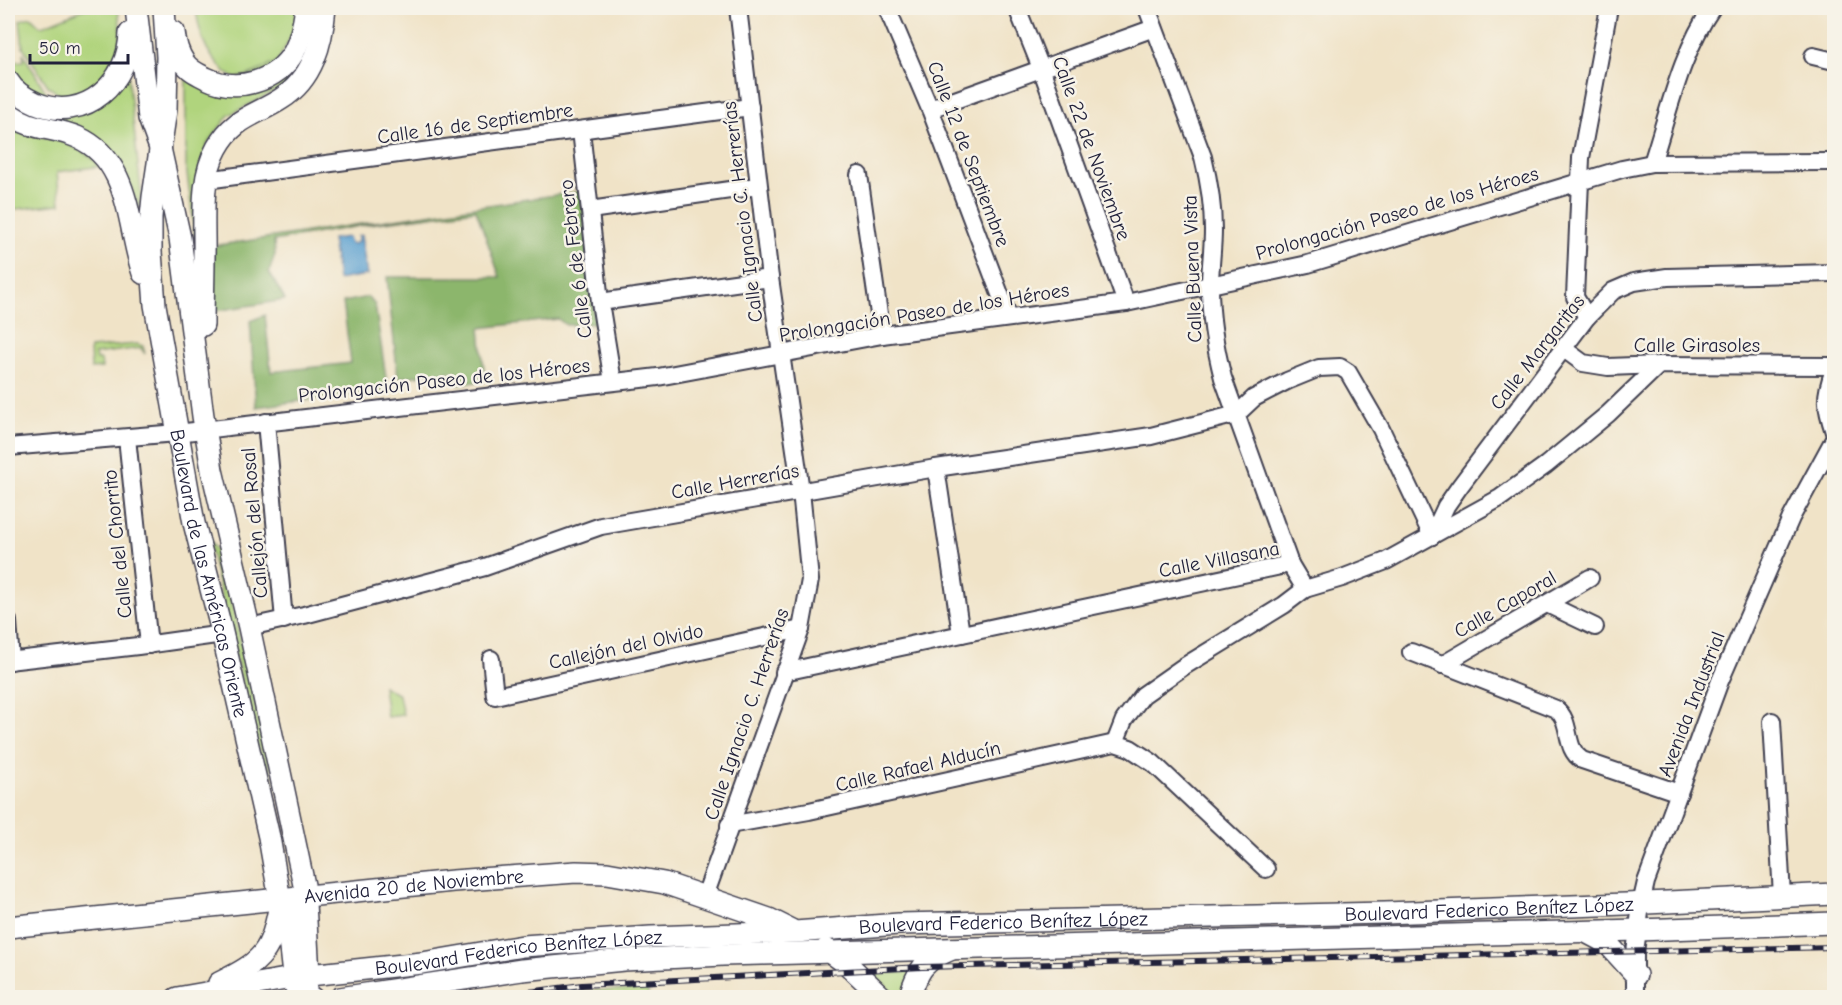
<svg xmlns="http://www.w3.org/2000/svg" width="1842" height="1005" viewBox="0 0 1842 1005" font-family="'Comic Neue',sans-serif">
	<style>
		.green { fill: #b0d47d; stroke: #697b5c; stroke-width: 1.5 }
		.forest { fill: #8cb66c; stroke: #576c54; stroke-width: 1.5 }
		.water { fill: #5ba0d0; stroke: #3e6186; stroke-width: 1.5 }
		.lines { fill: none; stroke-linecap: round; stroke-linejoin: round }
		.stream { stroke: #5ba0d0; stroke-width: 4 }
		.minor-casing { stroke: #413f50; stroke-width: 20 }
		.major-casing { stroke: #413f50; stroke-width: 24 }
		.minor { stroke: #fff; stroke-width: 16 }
		.major { stroke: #fff; stroke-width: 21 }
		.rail-casing { stroke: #22223b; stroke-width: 6 }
		.rail { stroke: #f7f3e8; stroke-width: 4; stroke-dasharray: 11; stroke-linecap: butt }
		.labels { text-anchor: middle; stroke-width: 5; stroke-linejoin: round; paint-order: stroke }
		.street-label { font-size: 20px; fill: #22223b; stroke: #f7f3e8 }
	</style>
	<rect width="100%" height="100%" fill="#f7f3e8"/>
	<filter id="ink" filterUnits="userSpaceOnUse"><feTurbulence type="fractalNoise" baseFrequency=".0167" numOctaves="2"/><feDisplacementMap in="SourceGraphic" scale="12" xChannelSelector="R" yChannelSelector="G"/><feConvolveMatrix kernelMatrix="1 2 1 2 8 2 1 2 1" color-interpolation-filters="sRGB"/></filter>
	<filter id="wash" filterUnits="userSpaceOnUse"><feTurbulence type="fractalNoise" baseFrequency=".008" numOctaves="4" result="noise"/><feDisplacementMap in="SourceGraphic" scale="24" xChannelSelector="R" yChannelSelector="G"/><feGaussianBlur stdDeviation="1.35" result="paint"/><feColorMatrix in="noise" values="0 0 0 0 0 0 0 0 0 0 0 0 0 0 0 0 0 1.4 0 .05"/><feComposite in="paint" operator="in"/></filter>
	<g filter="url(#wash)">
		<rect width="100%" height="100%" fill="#f0e3c7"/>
		<!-- green -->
		<g class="green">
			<path d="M 87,8 L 118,8 L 121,33 L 117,56 L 108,73 L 89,90 L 72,97 L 61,96 L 48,86 L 23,47 L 20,20 L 31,17 L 40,26 L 45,25 Z"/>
			<path d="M 196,8 L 301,8 L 298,24 L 275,66 L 235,79 C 209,62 199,38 196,8 Z"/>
			<path d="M 8,29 L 13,62 L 24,61 L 23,53 L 48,96 L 46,98 C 5,73 8,76 8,29 Z"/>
			<path d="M 306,47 L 311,50 L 287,85 L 229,115 L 208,143 L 202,163 L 196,244 L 186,166 L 186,76 L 219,91 Z"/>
			<path d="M 128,74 L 141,192 L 139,211 L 129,182 L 42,122 L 8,103 L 8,92 L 52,115 Z"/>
			<path d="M 8,127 C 22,134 37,136 53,139 C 73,144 87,154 102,166 L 57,172 L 60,204 L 8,210 Z"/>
			<path d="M 137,344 L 143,346 L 145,354 L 141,348 L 95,354 L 96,360 L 101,360 L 102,368 L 91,369 L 90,348 Z"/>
			<path d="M 207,536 L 221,556 L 274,784 L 257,746 Z"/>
			<path d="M 383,686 L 399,695 L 403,715 L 387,717 Z"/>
			<path d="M 917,971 L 902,997 L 895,997 L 874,974 Z"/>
			<path d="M 648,989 L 648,997 L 542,997 L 584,991 Z"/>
		</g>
		<!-- forest -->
		<g class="forest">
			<path d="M 582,191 L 595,323 L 566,325 L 558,319 L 480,328 L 485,381 L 458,384 L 457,371 L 398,378 L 387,277 L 500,277 L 476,210 L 377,223 L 274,241 L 275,255 L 269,272 L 285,300 L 215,311 L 213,246 Z"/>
			<path d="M 368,297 L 375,305 L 387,384 L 385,390 L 256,407 L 250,321 L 265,315 L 271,372 L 351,363 L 343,302 Z"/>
		</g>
		<!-- water -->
		<path class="water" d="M 361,235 L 367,275 L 338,280 L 332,239 L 348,237 L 350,243 L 355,244 L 358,241 L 358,236 Z"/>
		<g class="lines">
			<!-- stream -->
			<path class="stream" d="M 515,998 L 573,990"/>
		</g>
	</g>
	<g filter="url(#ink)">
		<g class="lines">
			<defs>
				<g id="minor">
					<path d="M 887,8 L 930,109 L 1009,318"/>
					<path d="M 1017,8 L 1041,68 L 1126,303"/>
					<path d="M 1147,8 L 1203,157 C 1209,181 1213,206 1213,230 C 1213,249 1210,267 1210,286 C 1210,317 1215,347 1223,378 L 1290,564"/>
					<path d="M 1813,56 L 1834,61"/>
					<path d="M 930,109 L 1154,28"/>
					<path d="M 581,130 L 600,302 L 613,382"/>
					<path d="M 1652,163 C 1669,111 1681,53 1712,8"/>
					<path d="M 859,175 L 882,335"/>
					<path d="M 206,180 L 750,107"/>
					<path d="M 590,210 L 758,186"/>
					<path d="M 600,302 L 770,278"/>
					<path d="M 1587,317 L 1575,297 L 1581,158 L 1609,8"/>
					<path d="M 1564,349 L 1583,363 L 1608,367 L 1659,365 L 1834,366"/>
					<path d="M 1834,370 C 1824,397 1825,405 1834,432"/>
					<path d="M 266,422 L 284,620"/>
					<path d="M 127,438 L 149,645"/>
					<path d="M 8,447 L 177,433 L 658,377 L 882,335 L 1126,303 L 1308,264 L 1622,169 L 1652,163 L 1834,162"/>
					<path d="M 936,468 L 961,634"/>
					<path d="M 1432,536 L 1446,506 L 1460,486 L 1587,317 L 1613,291 L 1634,282 L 1667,277 L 1834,273"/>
					<path d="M 1547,604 L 1595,627"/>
					<path d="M 8,621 L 11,661"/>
					<path d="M 249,627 L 304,615 L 485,567 L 601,526 L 936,468 L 1151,436 L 1237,414 L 1254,398 L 1287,381 L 1319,368 L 1340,367 L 1348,372 L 1381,429 L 1432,536"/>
					<path d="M 1411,652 L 1556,709 C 1573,722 1563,748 1582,760 L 1679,793"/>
					<path d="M 491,659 L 495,696 L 801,629"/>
					<path d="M 8,661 L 138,646 L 223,634"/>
					<path d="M 1442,665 L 1590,578"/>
					<path d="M 784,672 L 1290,564 L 1305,589 L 1342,578 L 1386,561 L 1500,498 L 1546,465 L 1608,414 L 1659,365"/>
					<path d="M 1772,721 L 1782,896"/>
					<path d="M 1115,743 L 1124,720 L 1143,695 L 1183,667 L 1284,605 L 1305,589"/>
					<path d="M 729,825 L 809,811 L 1115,743 L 1130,748 L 1153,763 L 1266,869"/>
					<path d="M 705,896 L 801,629 L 810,580 L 801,491 L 770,278 L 738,8"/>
					<path d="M 1635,998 L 1635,953 L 1641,904 L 1646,882 L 1720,681 L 1791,518 L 1834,439"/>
				</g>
				<g id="major">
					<path d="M 136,8 L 149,118 L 160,148 L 180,238 L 203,416 L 212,470 L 249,627 L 304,885 L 309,975 L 305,989"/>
					<path id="s1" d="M 164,8 L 167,57 L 166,110 L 153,197 L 151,217 L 151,252 L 155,305 L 194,523 L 221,628 L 269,837 L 280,900 L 286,912 L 294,984 L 300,993 L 312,998"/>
					<path d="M 174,32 C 175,42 178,53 184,62 C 189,70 198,74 206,78 C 237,93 276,82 294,52 C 301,38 304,22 306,8"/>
					<path d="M 8,81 C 14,92 25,98 36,103 C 86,124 129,81 130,33"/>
					<path d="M 8,113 C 33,131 51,126 77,137 C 131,160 127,226 143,273"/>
					<path d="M 203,325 C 203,302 204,279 204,256 C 205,221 199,180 217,148 C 234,117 255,116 281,99 C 313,79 322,43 325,8"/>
					<path id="s2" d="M 8,927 L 453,881 L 576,872 L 607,873 L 664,883 L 769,919 L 791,930"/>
					<path d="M 1586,932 L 1607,943 L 1636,975"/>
					<path d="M 826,949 L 847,964 L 883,998"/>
					<path d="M 219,983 C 264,961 271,952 280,904"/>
					<path id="s3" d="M 177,998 L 309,975 L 422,963 L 523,946 L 651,937 L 795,932 L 899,924 L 1385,913 L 1626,904 L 1834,894"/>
					<path d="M 340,998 L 522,970 L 624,960 L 723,955 L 1638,930 L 1834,923"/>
					<path d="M 909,998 C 919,968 923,961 952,949"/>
				</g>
			</defs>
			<!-- minor casing -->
			<use href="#minor" class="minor-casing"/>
			<!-- major casing -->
			<use href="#major" class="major-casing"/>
			<!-- minor -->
			<use href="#minor" class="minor"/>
			<!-- major -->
			<use href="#major" class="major"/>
			<defs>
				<path id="rail" d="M 481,998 L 582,985 L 922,967 L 1834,947"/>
			</defs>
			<!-- rail casing -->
			<use href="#rail" class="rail-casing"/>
			<!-- rail -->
			<use href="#rail" class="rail"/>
		</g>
	</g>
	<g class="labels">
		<!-- street labels -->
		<g class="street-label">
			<text transform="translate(475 123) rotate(-8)" y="7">Calle 16 de Septiembre</text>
			<text transform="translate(1092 148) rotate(70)" y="7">Calle 22 de Noviembre</text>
			<text transform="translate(969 154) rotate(69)" y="7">Calle 12 de Septiembre</text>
			<text transform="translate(742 212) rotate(-97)" y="7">Calle Ignacio C. Herrerías</text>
			<text transform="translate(1397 213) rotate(-16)" y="7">Prolongación Paseo de los Héroes</text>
			<text transform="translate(575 259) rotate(-97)" y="7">Calle 6 de Febrero</text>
			<text transform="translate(1192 269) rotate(-92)" y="7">Calle Buena Vista</text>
			<text transform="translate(924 312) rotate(-9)" y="7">Prolongación Paseo de los Héroes</text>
			<text x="1697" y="352">Calle Girasoles</text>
			<text transform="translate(1537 352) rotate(-52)" y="7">Calle Margaritas</text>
			<text transform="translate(444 380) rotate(-6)" y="7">Prolongación Paseo de los Héroes</text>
			<text transform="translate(735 481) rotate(-10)" y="7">Calle Herrerías</text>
			<text transform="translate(254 523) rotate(-95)" y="7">Callejón del Rosal</text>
			<text transform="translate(117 544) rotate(-96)" y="7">Calle del Chorrito</text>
			<text transform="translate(1219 559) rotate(-11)" y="7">Calle Villasana</text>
			<text dy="7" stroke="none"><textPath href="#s1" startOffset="572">Boulevard de las Américas Oriente</textPath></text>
			<text transform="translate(1505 604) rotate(-30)" y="7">Calle Caporal</text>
			<text transform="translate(626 646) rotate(-12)" y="7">Callejón del Olvido</text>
			<text transform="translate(1691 704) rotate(-69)" y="7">Avenida Industrial</text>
			<text transform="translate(746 714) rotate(-71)" y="7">Calle Ignacio C. Herrerías</text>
			<text transform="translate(918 766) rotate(-13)" y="7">Calle Rafael Alducín</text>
			<text dy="7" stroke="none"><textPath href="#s2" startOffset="408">Avenida 20 de Noviembre</textPath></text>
			<text dy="7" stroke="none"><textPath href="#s3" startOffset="1317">Boulevard Federico Benítez López</textPath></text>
			<text dy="7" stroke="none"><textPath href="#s3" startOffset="831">Boulevard Federico Benítez López</textPath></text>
			<text dy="7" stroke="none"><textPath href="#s3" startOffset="345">Boulevard Federico Benítez López</textPath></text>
		</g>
	</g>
	<!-- margin -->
	<rect width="1842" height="1005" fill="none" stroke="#f7f3e8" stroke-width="30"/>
	<!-- scale -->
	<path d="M30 54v9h98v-9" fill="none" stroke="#22223b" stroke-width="3"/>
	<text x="39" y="54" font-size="18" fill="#22223b" stroke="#f7f3e8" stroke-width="4.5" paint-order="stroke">50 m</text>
</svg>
